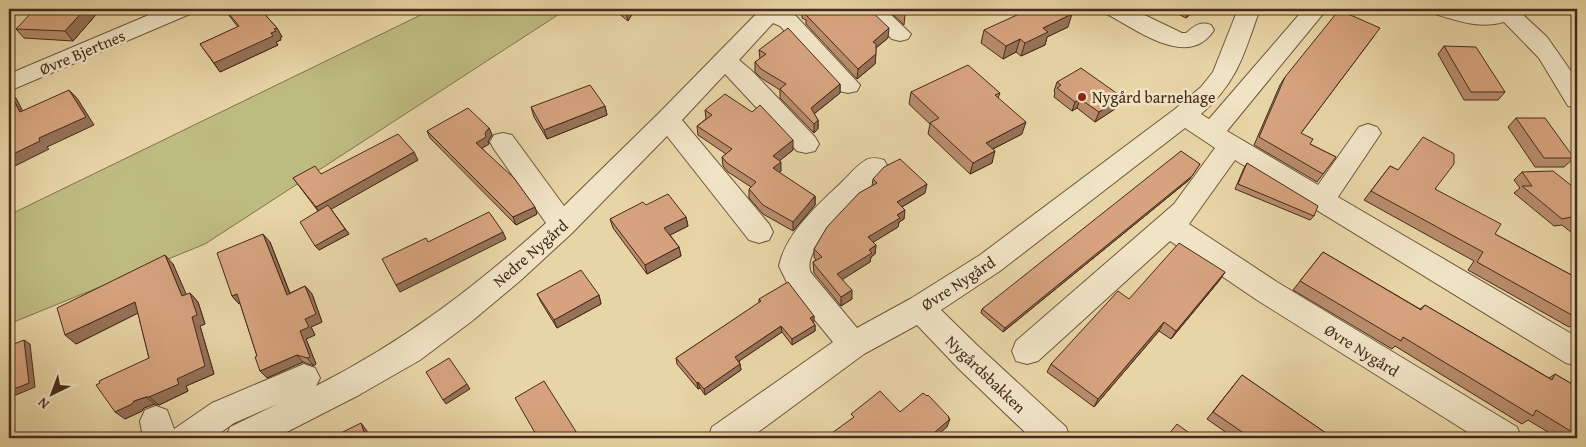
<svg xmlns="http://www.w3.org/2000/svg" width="1586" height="447" viewBox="0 0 1586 447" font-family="'Gentium Book Plus',serif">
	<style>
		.green { fill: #bebb81; stroke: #82734e }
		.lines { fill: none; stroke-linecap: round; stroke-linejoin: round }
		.minor-casing { stroke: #6e563e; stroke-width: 2 }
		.minor { fill: #f0e4c5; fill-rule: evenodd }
		.wall { fill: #b88c6c; stroke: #462b1b }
		.shaded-wall { fill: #967258; stroke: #462b1b }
		.building { fill: #d6a37e; stroke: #462b1b }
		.poi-dot { fill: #8f2418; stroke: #f0e4c5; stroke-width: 2 }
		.labels { text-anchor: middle; stroke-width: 5; stroke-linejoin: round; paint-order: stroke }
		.street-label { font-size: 16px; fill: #462b1b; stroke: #f0e4c5 }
		.poi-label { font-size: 16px; fill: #462b1b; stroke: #f0e4c5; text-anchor: start }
	</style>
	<rect width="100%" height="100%" fill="#e8d5a6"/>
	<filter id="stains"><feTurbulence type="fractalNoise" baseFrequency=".004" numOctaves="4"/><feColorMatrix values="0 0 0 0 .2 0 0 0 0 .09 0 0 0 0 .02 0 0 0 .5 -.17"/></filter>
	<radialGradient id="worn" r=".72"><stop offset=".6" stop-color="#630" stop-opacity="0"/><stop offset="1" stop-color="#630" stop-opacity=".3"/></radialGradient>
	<!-- green -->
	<path class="green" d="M 433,9 L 567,9 L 205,244 L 9,324 L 9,215 Z"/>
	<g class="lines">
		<defs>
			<g id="minor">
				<path d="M 163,9 L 193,9 L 190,14 L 9,91 L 9,74 Z"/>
				<path d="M 761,9 L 784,9 L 796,16 L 860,85 L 857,91 L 848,93 L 839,91 L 780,26 L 773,23 L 739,60 L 751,70 L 815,137 L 819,144 L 815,151 L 806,153 L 797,151 L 725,74 L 682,120 L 769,224 L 773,232 L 769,240 L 759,243 L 749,240 L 667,136 L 572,233 L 521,280 L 472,321 L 420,360 L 359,395 L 275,438 L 226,438 L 230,427 L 278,404 L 234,423 L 213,438 L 143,438 L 140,421 L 145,410 L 156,406 L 167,410 L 174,429 L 212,403 L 304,364 L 315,368 L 320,378 L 316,386 C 403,342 474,288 546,223 L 494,149 L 490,142 L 494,135 L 503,133 L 512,135 L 564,206 L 660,112 Z"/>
				<path d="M 861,9 L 885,9 L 911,34 L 908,39 L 900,41 L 892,39 Z"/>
				<path d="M 1104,9 L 1132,9 L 1182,33 L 1186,33 C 1195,26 1199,21 1211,25 L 1214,30 C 1189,70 1137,30 1107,14 Z"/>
				<path d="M 1238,9 L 1260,9 C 1244,53 1238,82 1201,114 L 1209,119 L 1304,9 L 1327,9 L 1227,131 L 1318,185 L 1359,127 L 1368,124 L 1377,127 L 1381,133 L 1338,197 L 1577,337 L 1577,366 L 1566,363 L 1235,160 L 1189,224 L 1277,282 L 1517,427 L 1521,438 L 1477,438 L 1257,300 L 1170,241 L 1038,361 L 1027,364 L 1016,361 L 1012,351 L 1016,341 L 1174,204 L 1215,148 L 1185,128 L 1000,271 L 941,310 L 980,348 L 1066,427 L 1070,438 L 1031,438 L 958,368 L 917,325 L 864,354 L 750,438 L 708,438 L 712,427 L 833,342 L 791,291 L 779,266 C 786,232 819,204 843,181 C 850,174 857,165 866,160 C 872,157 878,158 884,160 L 888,167 C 876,189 794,249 812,274 L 857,328 L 910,299 L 980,255 L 1175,109 L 1201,87 L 1213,72 Z"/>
				<path d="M 1432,9 L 1486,11 L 1495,9 L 1520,9 L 1519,11 L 1547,37 L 1577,80 L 1577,108 L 1568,106 L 1539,58 L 1504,22 C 1480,29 1458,21 1435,14 Z"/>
			</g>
		</defs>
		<!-- minor casing -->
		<use href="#minor" class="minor-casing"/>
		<!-- minor -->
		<use href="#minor" class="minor"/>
	</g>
	<!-- wall -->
	<g class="wall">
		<path d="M 101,9 L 73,41 L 24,38 L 16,29 Z"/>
		<path d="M 224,9 L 260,9 L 277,28 L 282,37 L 280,38 L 281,40 L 276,42 L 278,45 L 220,72 L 200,44 L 238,27 Z"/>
		<path d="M 613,9 L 635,9 L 628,21 Z"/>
		<path d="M 802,9 L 888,38 L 876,48 L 875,64 L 857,79 L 806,24 L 806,20 L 802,18 Z"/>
		<path d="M 887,9 L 904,9 L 902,12 L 905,15 L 904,25 Z"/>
		<path d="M 1168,9 L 1196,9 L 1186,18 Z"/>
		<path d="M 1068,27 L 1047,37 L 1045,45 L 1021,56 L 1016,52 L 1003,59 L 981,43 L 984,30 Z"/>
		<path d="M 1374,36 L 1301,133 L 1310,144 L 1336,157 L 1317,182 L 1254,145 L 1280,85 L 1285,77 Z"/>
		<path d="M 1444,46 L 1505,92 L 1498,100 L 1464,100 L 1438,54 Z"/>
		<path d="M 759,50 L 840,84 L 840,93 L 814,114 L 818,120 L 818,129 L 814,133 L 780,98 L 780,90 L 761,78 L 755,72 L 755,62 L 760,59 Z"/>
		<path d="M 1057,82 L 1122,97 L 1118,107 L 1095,122 L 1077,108 L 1072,111 L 1054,97 L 1055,92 L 1054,91 Z"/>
		<path d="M 911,92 L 1000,93 L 998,98 L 1022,134 L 993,149 L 992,163 L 970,174 L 928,134 L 930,124 L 909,104 Z"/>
		<path d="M 605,106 L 607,115 L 547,139 L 534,117 L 531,107 Z"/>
		<path d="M 705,110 L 793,150 L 779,161 L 781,171 L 779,173 L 815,196 L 815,205 L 793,231 L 763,214 L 749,198 L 749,189 L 751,187 L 728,172 L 723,166 L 722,157 L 726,154 L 698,135 L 697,126 L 706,119 Z"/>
		<path d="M 1516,118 L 1574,158 L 1564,167 L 1535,167 L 1508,127 Z"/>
		<path d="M 489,128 L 492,135 L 488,141 L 489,144 L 482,148 L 537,214 L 516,225 L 430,138 L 427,131 Z"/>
		<path d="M 418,160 L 331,209 L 349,234 L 319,250 L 318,211 L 293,178 L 321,174 Z"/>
		<path d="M 1247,163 L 1314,216 L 1310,220 L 1235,189 L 1244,168 Z"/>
		<path d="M 1200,164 L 1189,180 L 1003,332 L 981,313 L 982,309 Z"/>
		<path d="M 1390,166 L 1435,189 L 1495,234 L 1577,278 L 1577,322 L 1569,327 L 1468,270 L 1474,261 L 1364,200 Z"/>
		<path d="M 1522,172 L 1577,190 L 1577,237 L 1562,225 L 1554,226 L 1514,193 L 1520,188 L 1514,180 Z"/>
		<path d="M 873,179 L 925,193 L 902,207 L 904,219 L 899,222 L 898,227 L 873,242 L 876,245 L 875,254 L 871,257 L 870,262 L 842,279 L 852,299 L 841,306 L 814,273 L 813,262 L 816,260 L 814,257 L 814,249 L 872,186 Z"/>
		<path d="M 646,205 L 686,217 L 688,226 L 670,235 L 679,247 L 681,256 L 647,274 L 613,228 L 610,219 Z"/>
		<path d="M 270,242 L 290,293 L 305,286 L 312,294 L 322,322 L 311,327 L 315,335 L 306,339 L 316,364 L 314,366 L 303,362 L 267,378 L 260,371 L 257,356 L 240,303 L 239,304 L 232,296 Z"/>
		<path d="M 1323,252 L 1420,309 L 1425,305 L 1549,378 L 1555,374 L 1577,387 L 1577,438 L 1558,438 L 1528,420 L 1522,424 L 1395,346 L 1392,349 L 1293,290 Z"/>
		<path d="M 173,264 L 186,295 L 190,293 L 198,302 L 205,324 L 200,326 L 214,374 L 186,386 L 188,391 L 159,405 L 155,404 L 144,408 L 142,411 L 125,419 L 149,358 L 138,313 L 76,344 Z"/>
		<path d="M 1225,272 L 1219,281 L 1171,339 L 1159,331 L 1094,407 L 1047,372 L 1051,364 L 1129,299 Z"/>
		<path d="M 537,294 L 599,295 L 601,304 L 557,328 L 541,302 Z"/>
		<path d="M 759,299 L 814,316 L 813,322 L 815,325 L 815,331 L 792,345 L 782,332 L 739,361 L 740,364 L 741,370 L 705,395 L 700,388 L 698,389 L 677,364 L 676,358 L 759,303 Z"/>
		<path d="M 1242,375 L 1333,438 L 1234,438 L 1207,419 Z"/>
	</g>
	<!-- shaded-wall -->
	<g class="shaded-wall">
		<path d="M 85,9 L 101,9 L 73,41 L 65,31 Z"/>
		<path d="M 628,9 L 635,9 L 628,21 L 626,12 Z"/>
		<path d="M 1190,9 L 1196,9 L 1186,18 Z"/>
		<path d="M 1072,14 L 1068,27 L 1047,37 L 1045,45 L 1021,56 L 1025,43 L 1043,28 Z"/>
		<path d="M 277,28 L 282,37 L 280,38 L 281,40 L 276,42 L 278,45 L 220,72 L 214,63 L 271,33 L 274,29 Z"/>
		<path d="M 889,28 L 888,38 L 872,51 L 873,42 Z"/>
		<path d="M 1020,39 L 1016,52 L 1003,59 L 1006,46 Z"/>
		<path d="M 876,54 L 875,64 L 857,79 L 858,69 Z"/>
		<path d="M 840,84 L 840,93 L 810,117 L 811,108 Z"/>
		<path d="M 69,90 L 77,98 L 94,125 L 47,147 L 49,149 L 9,169 L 9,156 Z"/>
		<path d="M 9,91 L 16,98 L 28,121 L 20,112 Z"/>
		<path d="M 1122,97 L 1118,107 L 1095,122 L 1099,112 Z"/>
		<path d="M 1080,99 L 1077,108 L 1072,111 L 1075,102 Z"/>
		<path d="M 605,106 L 607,115 L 547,139 L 544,130 Z"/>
		<path d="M 818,120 L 818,129 L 814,133 L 814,124 Z"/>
		<path d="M 1026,122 L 1022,134 L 983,154 L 986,143 Z"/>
		<path d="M 489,128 L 492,135 L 488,141 L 489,144 L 479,150 L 476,143 L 485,133 Z"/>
		<path d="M 793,140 L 793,150 L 773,166 L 773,156 Z"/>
		<path d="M 995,151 L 992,163 L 970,174 L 973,163 Z"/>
		<path d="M 414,152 L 418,160 L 321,215 L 316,207 Z"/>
		<path d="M 781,162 L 781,171 L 773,178 L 773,168 Z"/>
		<path d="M 1200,164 L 1189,180 L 1003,332 L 1005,328 Z"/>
		<path d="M 927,184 L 925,193 L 895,211 L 897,202 Z"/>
		<path d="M 815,196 L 815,205 L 793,231 L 793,222 Z"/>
		<path d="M 535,207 L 537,214 L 516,225 L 513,217 Z"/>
		<path d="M 905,210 L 904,219 L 899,222 L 898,227 L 867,246 L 868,237 L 897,215 Z"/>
		<path d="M 686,217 L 688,226 L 666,237 L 664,228 Z"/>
		<path d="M 345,229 L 349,234 L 319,250 L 315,246 Z"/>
		<path d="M 503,232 L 506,239 L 400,292 L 396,285 Z"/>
		<path d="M 263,234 L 270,242 L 293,302 L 287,295 Z"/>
		<path d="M 876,245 L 875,254 L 871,257 L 870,262 L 837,283 L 837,274 L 869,250 Z"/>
		<path d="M 679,247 L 681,256 L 647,274 L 645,265 Z"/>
		<path d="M 165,255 L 173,264 L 191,305 L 182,296 Z"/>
		<path d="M 1225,272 L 1219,281 L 1171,339 L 1176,331 Z"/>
		<path d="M 305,286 L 312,294 L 322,322 L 311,327 L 315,335 L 306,339 L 316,364 L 314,366 L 307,358 L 300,331 L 305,319 Z"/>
		<path d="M 852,290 L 852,299 L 841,306 L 841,297 Z"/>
		<path d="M 190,293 L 198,302 L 205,324 L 200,326 L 214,374 L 186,386 L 188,391 L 159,405 L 149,397 L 177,379 L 192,317 Z"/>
		<path d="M 237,294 L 244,301 L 239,304 L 232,296 Z"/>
		<path d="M 599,295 L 601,304 L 557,328 L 554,320 Z"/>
		<path d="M 135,302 L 144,310 L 76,344 L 65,335 Z"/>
		<path d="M 814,316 L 814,322 L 810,325 L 810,318 Z"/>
		<path d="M 1164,322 L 1159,331 L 1094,407 L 1098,399 Z"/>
		<path d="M 815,325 L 815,331 L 792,345 L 792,339 Z"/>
		<path d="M 781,326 L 782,332 L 736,363 L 735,357 Z"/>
		<path d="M 24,340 L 30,344 L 35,387 L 9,398 L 9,391 Z"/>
		<path d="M 297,355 L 303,362 L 267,378 L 260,371 Z"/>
		<path d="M 740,364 L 741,370 L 705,395 L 704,389 Z"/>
		<path d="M 698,382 L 700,388 L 698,389 L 697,383 Z"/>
		<path d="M 467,384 L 470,389 L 446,404 L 443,400 Z"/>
		<path d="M 146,397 L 155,404 L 144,408 L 142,411 L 125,419 L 115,412 L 134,401 Z"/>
		<path d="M 949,417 L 948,421 L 950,419 L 947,427 L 934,438 L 928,438 Z"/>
		<path d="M 361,423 L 367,431 L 370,438 L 366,438 Z"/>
	</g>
	<!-- building -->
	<g class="building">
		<path d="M 35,9 L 85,9 L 65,31 L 16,29 Z"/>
		<path d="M 225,9 L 260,9 L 277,28 L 274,29 L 276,31 L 271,33 L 273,36 L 214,63 L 200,44 L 239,26 Z"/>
		<path d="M 622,9 L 628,9 L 626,12 Z"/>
		<path d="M 802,9 L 869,9 L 889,28 L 873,42 L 876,44 L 876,54 L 858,69 L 806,15 L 809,12 Z"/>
		<path d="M 1030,9 L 1065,9 L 1072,14 L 1043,28 L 1048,32 L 1025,43 L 1020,39 L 1006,46 L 984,30 Z"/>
		<path d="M 1339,10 L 1380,28 L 1301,133 L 1313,139 L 1310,144 L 1336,157 L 1323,174 L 1259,137 L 1285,77 Z"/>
		<path d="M 788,28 L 840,84 L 811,108 L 818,120 L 814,124 L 780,89 L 786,84 L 761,69 L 755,62 L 766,54 L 759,50 Z"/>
		<path d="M 1444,46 L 1476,47 L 1505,92 L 1471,92 Z"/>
		<path d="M 968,65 L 1000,93 L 995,95 L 1026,122 L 986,143 L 995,151 L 973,163 L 930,123 L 939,118 L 911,92 Z"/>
		<path d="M 1081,68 L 1122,97 L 1099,112 L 1080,99 L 1075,102 L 1057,88 L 1061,85 L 1057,82 Z"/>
		<path d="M 590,85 L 605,106 L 544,130 L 531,107 Z"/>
		<path d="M 69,90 L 86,117 L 39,138 L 40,141 L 9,156 L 9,92 L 20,112 Z"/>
		<path d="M 725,94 L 752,112 L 760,105 L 793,140 L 773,156 L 781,162 L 773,168 L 815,196 L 793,222 L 763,205 L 749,189 L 756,182 L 727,163 L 722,157 L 732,149 L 697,126 L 712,115 L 705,110 Z"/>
		<path d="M 468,108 L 489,128 L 485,133 L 486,137 L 476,143 L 514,178 L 535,207 L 513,217 L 427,131 Z"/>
		<path d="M 1516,118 L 1545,118 L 1574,158 L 1544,158 Z"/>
		<path d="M 398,134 L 414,152 L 316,207 L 293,178 L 315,166 L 321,174 Z"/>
		<path d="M 1423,137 L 1454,154 L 1454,164 L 1435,189 L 1501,224 L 1495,234 L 1577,278 L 1577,318 L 1477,262 L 1483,252 L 1371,191 L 1390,166 L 1398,170 Z"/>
		<path d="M 1181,151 L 1200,164 L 1192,176 L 1005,328 L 982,309 Z"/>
		<path d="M 900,159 L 927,184 L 897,202 L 905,210 L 897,215 L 900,218 L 868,237 L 876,245 L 869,250 L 872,253 L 837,274 L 852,290 L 841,297 L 814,264 L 813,262 L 822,257 L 814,249 L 827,227 L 841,212 L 859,193 L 877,183 L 873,179 L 884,167 Z"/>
		<path d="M 1247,163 L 1318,206 L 1314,216 L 1238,184 Z"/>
		<path d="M 1553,171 L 1577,190 L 1577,223 L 1571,217 L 1562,219 L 1522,186 L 1532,186 L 1522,172 Z"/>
		<path d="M 668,194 L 686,217 L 664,228 L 679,247 L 645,265 L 610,219 L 643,202 L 646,205 Z"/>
		<path d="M 328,205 L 345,229 L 315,246 L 300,222 Z"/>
		<path d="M 489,212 L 503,232 L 396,285 L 382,259 L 426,238 L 428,242 Z"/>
		<path d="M 263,234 L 287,295 L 305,286 L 316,314 L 305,319 L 309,327 L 300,331 L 310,357 L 307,358 L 297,355 L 260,371 L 255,357 L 257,356 L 237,294 L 232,296 L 217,253 Z"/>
		<path d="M 1179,243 L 1225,272 L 1176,331 L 1164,322 L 1098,399 L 1051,364 L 1118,291 L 1129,299 Z"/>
		<path d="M 1323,252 L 1421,310 L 1425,305 L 1552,380 L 1555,374 L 1577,387 L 1577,435 L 1536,410 L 1533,416 L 1403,337 L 1401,341 L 1300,281 Z"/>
		<path d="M 165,255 L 182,296 L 190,293 L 197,315 L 192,317 L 205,366 L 177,379 L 179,384 L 149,397 L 146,397 L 134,401 L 132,404 L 115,412 L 96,385 L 100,383 L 99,381 L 149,358 L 135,302 L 65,335 L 57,308 Z"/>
		<path d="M 581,270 L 599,295 L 554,320 L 537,294 Z"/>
		<path d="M 788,282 L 814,316 L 810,318 L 815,325 L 792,339 L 781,326 L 735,357 L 740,364 L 704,389 L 698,382 L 697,383 L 676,358 L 761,301 L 759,299 Z"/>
		<path d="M 24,340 L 29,383 L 9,391 L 9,346 Z"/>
		<path d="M 449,358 L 467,384 L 443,400 L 426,372 Z"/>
		<path d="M 1242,375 L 1333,438 L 1251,438 L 1213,412 Z"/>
		<path d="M 544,381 L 580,438 L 538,438 L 515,398 Z"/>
		<path d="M 880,391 L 900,412 L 923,393 L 927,396 L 928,395 L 949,417 L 948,418 L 950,419 L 928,438 L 825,438 L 854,417 L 851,414 Z"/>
		<path d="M 361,423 L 366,438 L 331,438 Z"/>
		<path d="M 1177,424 L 1196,438 L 1166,438 Z"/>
	</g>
	<!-- markers -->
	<circle class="poi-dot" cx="1082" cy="97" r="5"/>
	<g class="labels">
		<!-- street labels -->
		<g class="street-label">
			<text transform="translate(82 52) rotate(-23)" y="6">Øvre Bjertnes</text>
			<text transform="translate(530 253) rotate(-41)" y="6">Nedre Nygård</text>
			<text transform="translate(958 283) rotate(-33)" y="6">Øvre Nygård</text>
			<text transform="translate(1362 350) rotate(32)" y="6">Øvre Nygård</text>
			<text transform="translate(986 374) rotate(44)" y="6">Nygårdsbakken</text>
		</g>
		<!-- poi labels -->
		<g class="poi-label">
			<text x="1092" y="103">Nygård barnehage</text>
		</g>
	</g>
	<!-- margin -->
	<rect width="1586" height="447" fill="none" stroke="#e8d5a6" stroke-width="30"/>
	<rect x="10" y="10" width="1566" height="427" fill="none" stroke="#462b1b" stroke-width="2.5"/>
	<rect x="15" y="15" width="1556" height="417" fill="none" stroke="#462b1b"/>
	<!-- north arrow -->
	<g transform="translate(52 394) rotate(222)" stroke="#f0e4c5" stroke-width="4" paint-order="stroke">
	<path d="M0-4L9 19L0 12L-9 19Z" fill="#462b1b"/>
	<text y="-8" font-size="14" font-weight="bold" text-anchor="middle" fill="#462b1b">N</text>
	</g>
	<rect width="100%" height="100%" filter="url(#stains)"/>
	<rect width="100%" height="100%" fill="url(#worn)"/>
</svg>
